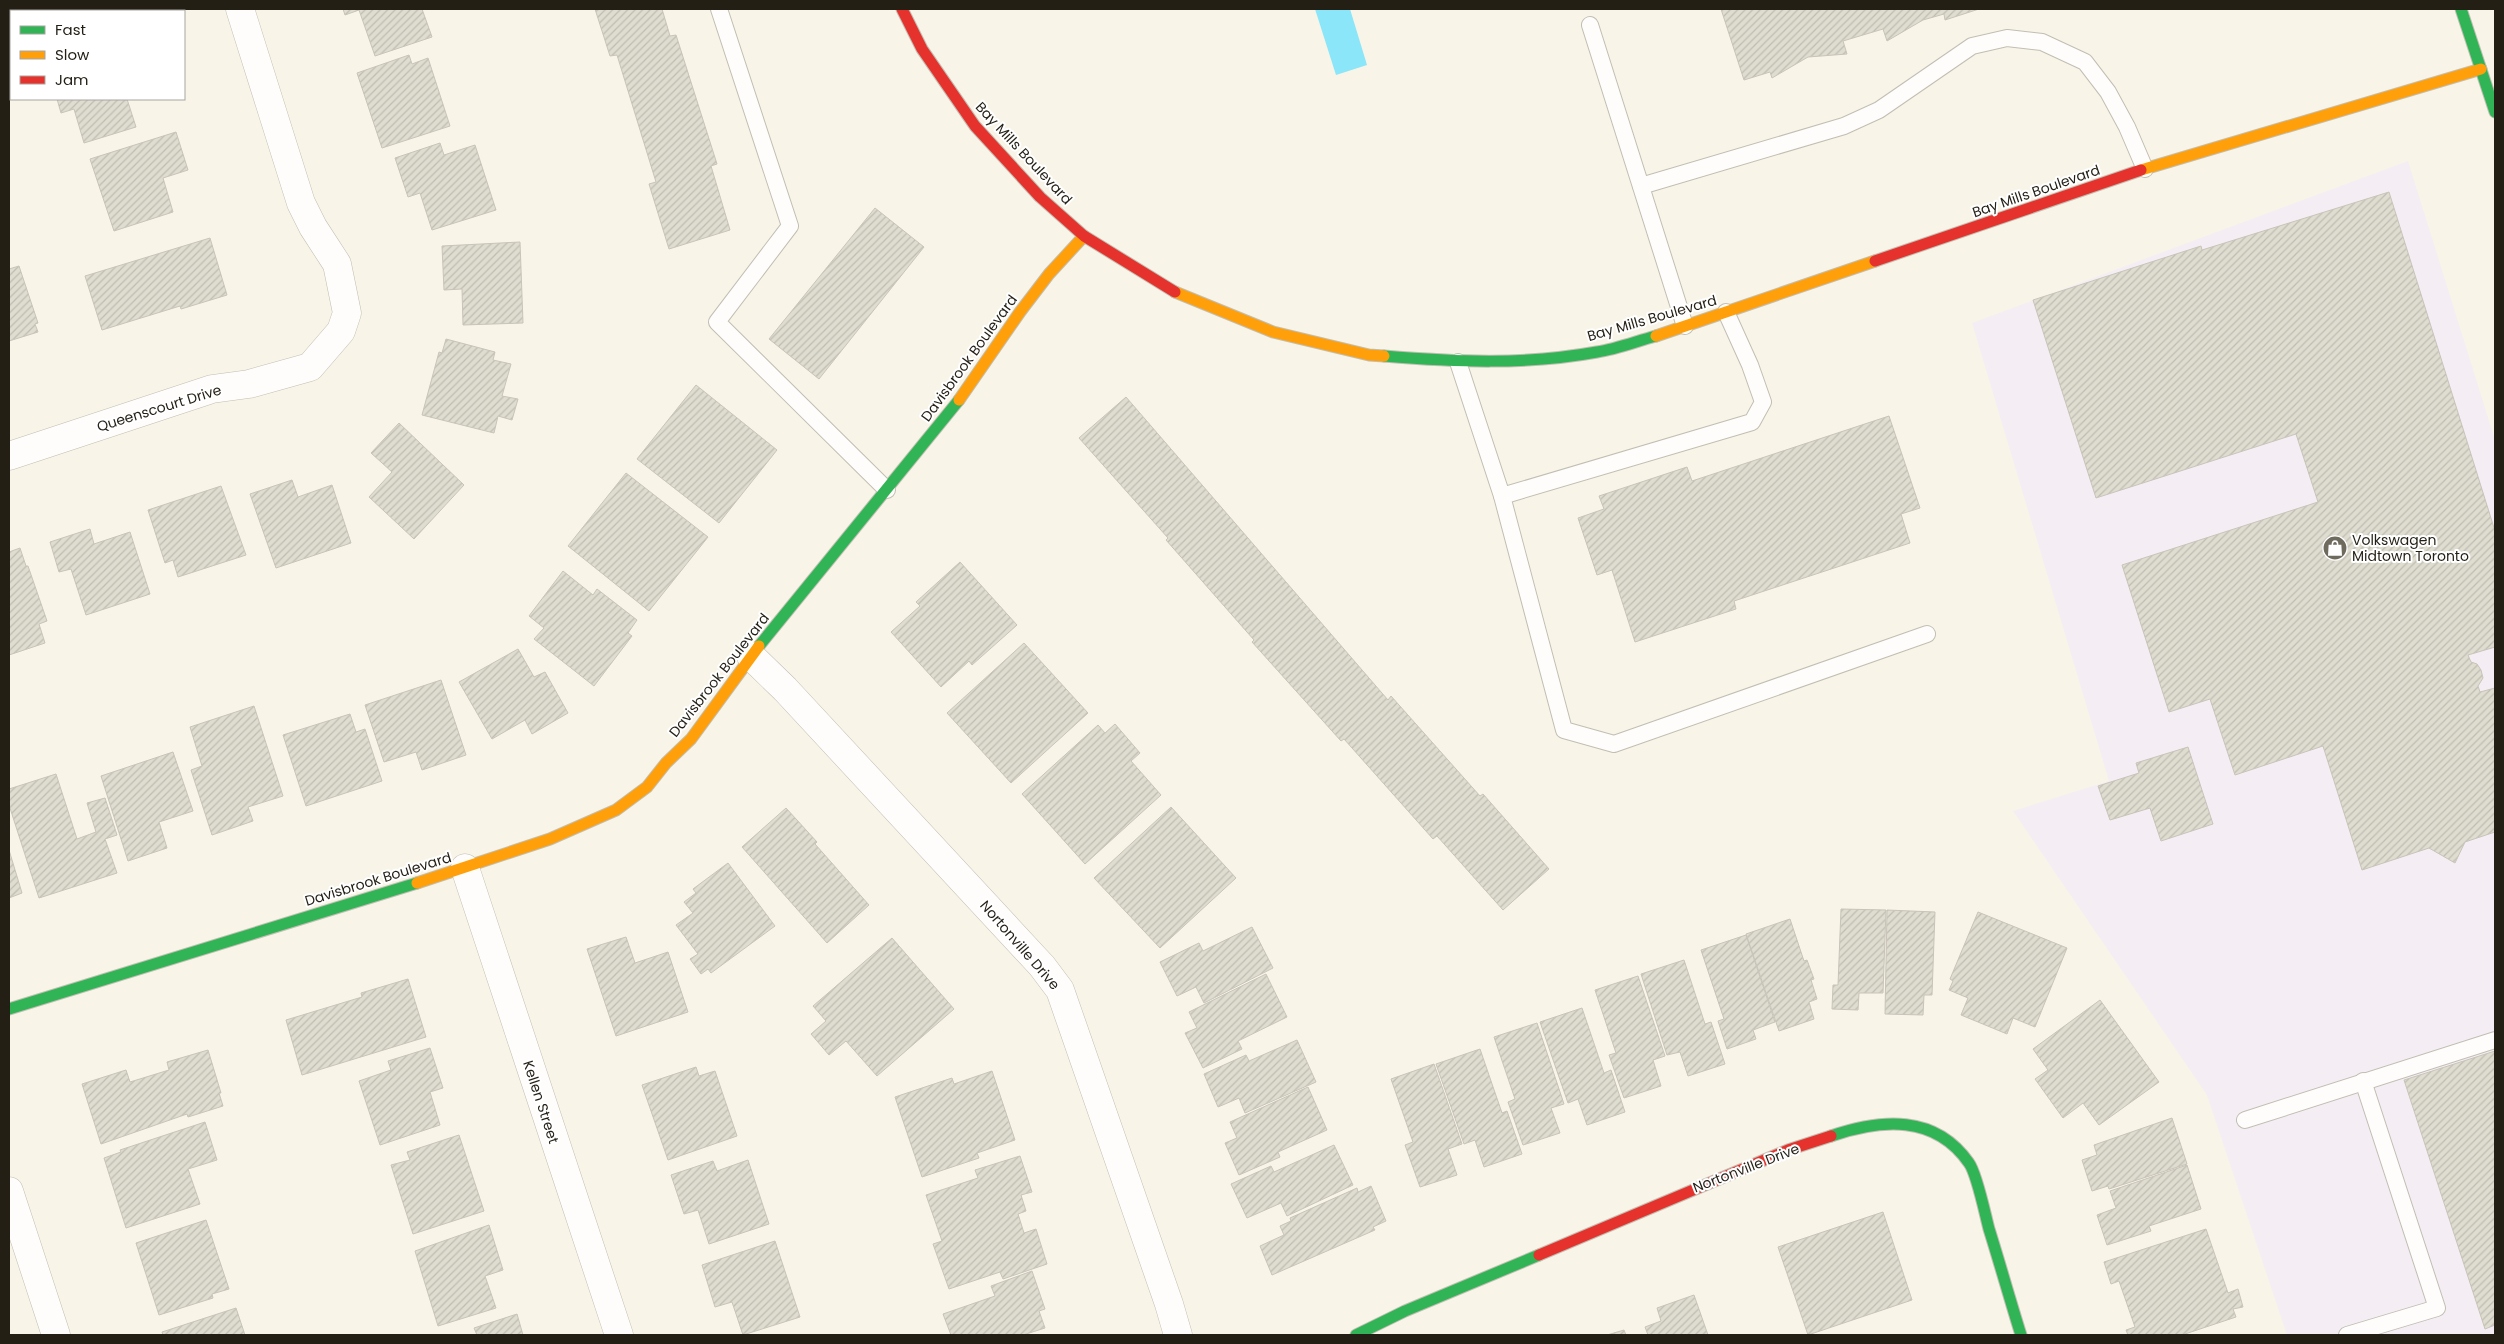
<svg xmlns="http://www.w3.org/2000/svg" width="2504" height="1344" viewBox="0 0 2504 1344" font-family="Poppins,sans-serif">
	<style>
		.commercial { fill: #f4eef4 }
		.water { fill: #8ae6f8 }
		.building { fill: url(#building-hatch); stroke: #c8c4b9 }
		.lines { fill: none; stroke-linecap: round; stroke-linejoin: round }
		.lane-casing { stroke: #c1beb3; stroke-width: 18 }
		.street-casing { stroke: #c1beb3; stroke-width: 29 }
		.fast-casing { stroke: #c1beb3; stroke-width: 13 }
		.slow-casing { stroke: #c1beb3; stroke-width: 13 }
		.jam-casing { stroke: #c1beb3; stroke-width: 13 }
		.lane { stroke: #fefdfb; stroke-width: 16 }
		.street { stroke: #fefdfb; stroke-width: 28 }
		.fast { stroke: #30b455; stroke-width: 11 }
		.slow { stroke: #ff9f0a; stroke-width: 11 }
		.jam { stroke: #e5322d; stroke-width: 11 }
		.labels { text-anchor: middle; stroke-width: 4; stroke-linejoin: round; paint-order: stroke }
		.street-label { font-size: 14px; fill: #231f15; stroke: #fff }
		.poi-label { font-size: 14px; fill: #231f15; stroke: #fff; text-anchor: start }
	</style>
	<defs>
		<pattern id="building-hatch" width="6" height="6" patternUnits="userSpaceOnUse" patternTransform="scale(1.25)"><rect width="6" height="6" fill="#dfdcd0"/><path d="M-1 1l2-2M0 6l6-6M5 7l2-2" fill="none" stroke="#bfbcb2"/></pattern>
	</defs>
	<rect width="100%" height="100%" fill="#f8f4e7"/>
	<!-- commercial -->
	<path class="commercial" d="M 2408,161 L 2495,440 L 2495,1335 L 2287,1335 L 2207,1095 L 2013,811 L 2109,781 L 1972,323 Z"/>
	<!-- water -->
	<path class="water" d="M 1315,9 L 1350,9 L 1367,65 L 1336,75 Z"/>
	<!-- building -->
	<g class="building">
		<path d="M 13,9 L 138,9 L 139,11 L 14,11 Z"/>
		<path d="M 343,9 L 422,9 L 432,37 L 375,56 L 359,10 L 345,15 Z"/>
		<path d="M 595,9 L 662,9 L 670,36 L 676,35 L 717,164 L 711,166 L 730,230 L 669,249 L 649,184 L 656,182 L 617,55 L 610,56 Z"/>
		<path d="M 1721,9 L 1979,9 L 1945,20 L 1944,14 L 1923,20 L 1887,41 L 1883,29 L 1843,41 L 1847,54 L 1808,57 L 1772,78 L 1770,72 L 1744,80 Z"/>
		<path d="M 409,55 L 412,64 L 428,58 L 450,126 L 382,148 L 357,73 Z"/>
		<path d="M 57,99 L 127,99 L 136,127 L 84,143 L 74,109 L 61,113 Z"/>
		<path d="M 176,132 L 188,170 L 163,178 L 173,212 L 114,231 L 90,159 Z"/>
		<path d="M 440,143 L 444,155 L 475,145 L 496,210 L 432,230 L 420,193 L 408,197 L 395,158 Z"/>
		<path d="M 2389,192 L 2495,531 L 2495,647 L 2468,655 L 2471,662 L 2477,664 L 2481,670 L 2483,678 L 2478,686 L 2480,692 L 2495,688 L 2495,832 L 2465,842 L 2455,863 L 2429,848 L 2362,870 L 2323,746 L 2235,775 L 2210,699 L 2169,712 L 2122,565 L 2318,502 L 2296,434 L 2096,498 L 2033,300 L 2201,246 L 2202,250 Z"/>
		<path d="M 875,208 L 924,247 L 819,379 L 769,339 Z"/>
		<path d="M 210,238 L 227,295 L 181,309 L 180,306 L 102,330 L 85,276 Z"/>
		<path d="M 520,242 L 523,323 L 463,325 L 462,289 L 444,290 L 442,246 Z"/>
		<path d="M 19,266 L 38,323 L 35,324 L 38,332 L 9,341 L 9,269 Z"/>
		<path d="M 446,339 L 495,352 L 493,360 L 511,364 L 502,396 L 518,399 L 512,420 L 498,416 L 494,433 L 422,415 L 439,352 L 442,353 Z"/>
		<path d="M 696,385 L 777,450 L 719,523 L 637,459 Z"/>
		<path d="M 1126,397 L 1388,700 L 1391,696 L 1480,796 L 1483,794 L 1549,869 L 1503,910 L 1437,836 L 1433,839 L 1344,739 L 1341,741 L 1252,642 L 1254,640 L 1166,540 L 1168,538 L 1079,438 Z"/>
		<path d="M 1889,416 L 1920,508 L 1901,514 L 1910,543 L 1734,601 L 1736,609 L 1635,642 L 1612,570 L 1597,575 L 1578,518 L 1604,509 L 1599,496 L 1687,467 L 1692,481 Z"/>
		<path d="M 399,423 L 464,485 L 414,539 L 369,497 L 392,472 L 371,453 Z"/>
		<path d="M 626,473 L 708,537 L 649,611 L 568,546 Z"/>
		<path d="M 292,480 L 298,497 L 332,485 L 351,543 L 276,568 L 250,494 Z"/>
		<path d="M 221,486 L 246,555 L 178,577 L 173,560 L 165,563 L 148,510 Z"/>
		<path d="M 90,529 L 94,544 L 130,532 L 150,594 L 86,615 L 71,569 L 59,572 L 50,542 Z"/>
		<path d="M 20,548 L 26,566 L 28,566 L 47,621 L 39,624 L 45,643 L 9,655 L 9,552 Z"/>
		<path d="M 960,562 L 1017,625 L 972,665 L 969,661 L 941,687 L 891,632 L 920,606 L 916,602 Z"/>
		<path d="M 563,571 L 593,595 L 597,589 L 637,620 L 628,633 L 632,636 L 594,686 L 534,639 L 544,628 L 529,616 Z"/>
		<path d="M 1024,643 L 1088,713 L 1011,783 L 947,713 Z"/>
		<path d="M 518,649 L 534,677 L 545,672 L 568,713 L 532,734 L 525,720 L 492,739 L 459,682 Z"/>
		<path d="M 441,680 L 466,755 L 422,770 L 416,752 L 384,762 L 365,705 Z"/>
		<path d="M 254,706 L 283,796 L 248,807 L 253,821 L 212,835 L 191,770 L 202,766 L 190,727 Z"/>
		<path d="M 350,714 L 356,732 L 365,729 L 382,781 L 306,806 L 283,735 Z"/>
		<path d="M 1115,724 L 1140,753 L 1131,761 L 1161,795 L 1085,864 L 1022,794 L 1098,725 L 1105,733 Z"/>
		<path d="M 2188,747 L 2213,824 L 2161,841 L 2150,808 L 2110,820 L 2098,786 L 2139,773 L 2136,763 Z"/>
		<path d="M 173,752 L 193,811 L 159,822 L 167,848 L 128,861 L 101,776 Z"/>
		<path d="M 56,774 L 77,839 L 96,832 L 87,803 L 105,798 L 117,835 L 105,839 L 117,873 L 39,898 L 9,805 L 9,789 Z"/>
		<path d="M 1171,807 L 1236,878 L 1160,948 L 1094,878 Z"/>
		<path d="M 786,808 L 817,842 L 815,844 L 869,905 L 827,943 L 742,847 Z"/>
		<path d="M 9,850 L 22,893 L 9,898 Z"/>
		<path d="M 728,863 L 775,926 L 711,973 L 708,969 L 701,974 L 690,959 L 698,954 L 676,925 L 693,913 L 684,902 L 696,893 L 693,889 Z"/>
		<path d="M 1841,909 L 1886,910 L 1883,993 L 1859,993 L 1858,1010 L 1832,1009 L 1833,985 L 1838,985 Z"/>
		<path d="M 1887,910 L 1935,912 L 1932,995 L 1924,995 L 1923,1015 L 1885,1014 Z"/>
		<path d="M 1978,912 L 2067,948 L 2035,1027 L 2013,1018 L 2007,1034 L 1961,1015 L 1968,998 L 1949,990 L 1953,981 L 1950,979 Z"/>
		<path d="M 1790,919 L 1804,961 L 1807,960 L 1814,979 L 1811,980 L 1817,999 L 1809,1002 L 1814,1019 L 1779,1031 L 1746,934 Z"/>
		<path d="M 1252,927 L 1273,968 L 1204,1003 L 1196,987 L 1177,996 L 1160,962 L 1199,943 L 1203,951 Z"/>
		<path d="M 1746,935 L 1775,1022 L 1753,1030 L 1756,1039 L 1727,1049 L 1718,1021 L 1724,1019 L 1701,950 Z"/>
		<path d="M 626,937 L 635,963 L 668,952 L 688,1012 L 616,1036 L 587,949 Z"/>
		<path d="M 892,938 L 954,1009 L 877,1076 L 846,1041 L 829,1055 L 811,1034 L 826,1021 L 813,1006 Z"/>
		<path d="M 1684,960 L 1705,1024 L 1711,1022 L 1725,1064 L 1688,1076 L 1680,1052 L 1667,1055 L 1641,974 Z"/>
		<path d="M 1266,974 L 1287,1017 L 1238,1041 L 1242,1049 L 1203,1068 L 1185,1033 L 1197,1028 L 1189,1012 Z"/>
		<path d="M 1638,976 L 1665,1056 L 1653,1060 L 1661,1086 L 1624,1098 L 1609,1055 L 1616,1053 L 1595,990 Z"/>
		<path d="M 408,979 L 426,1037 L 302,1075 L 286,1020 L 362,997 L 361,993 Z"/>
		<path d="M 2100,1000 L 2159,1082 L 2099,1125 L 2083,1103 L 2063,1118 L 2035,1079 L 2048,1070 L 2033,1049 Z"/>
		<path d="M 1582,1008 L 1604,1073 L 1611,1070 L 1625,1112 L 1587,1125 L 1578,1099 L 1568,1103 L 1540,1022 Z"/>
		<path d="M 1537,1023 L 1564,1104 L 1551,1108 L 1560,1133 L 1523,1145 L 1508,1102 L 1515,1099 L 1494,1037 Z"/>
		<path d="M 1297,1040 L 1316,1082 L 1245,1113 L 1239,1098 L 1218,1107 L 1204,1074 L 1246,1055 L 1249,1061 Z"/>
		<path d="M 430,1048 L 443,1088 L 430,1092 L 440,1125 L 380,1145 L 359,1081 L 391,1070 L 388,1061 Z"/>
		<path d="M 1480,1049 L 1502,1113 L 1507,1111 L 1522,1154 L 1484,1167 L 1475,1140 L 1464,1144 L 1436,1064 Z"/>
		<path d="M 208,1050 L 221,1093 L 219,1093 L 223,1106 L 188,1117 L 187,1114 L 101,1144 L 82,1084 L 126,1070 L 130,1082 L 169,1070 L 167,1062 Z"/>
		<path d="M 2495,1051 L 2495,1325 L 2485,1329 L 2404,1080 Z"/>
		<path d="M 1434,1064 L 1462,1144 L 1448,1149 L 1457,1175 L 1420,1187 L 1405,1145 L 1413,1142 L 1391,1079 Z"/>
		<path d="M 696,1067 L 699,1076 L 715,1071 L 737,1136 L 668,1160 L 642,1085 Z"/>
		<path d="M 992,1071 L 1015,1140 L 977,1153 L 979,1158 L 922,1177 L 895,1097 L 952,1078 L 954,1084 Z"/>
		<path d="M 1308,1087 L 1327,1130 L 1278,1152 L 1280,1157 L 1239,1175 L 1225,1143 L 1237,1138 L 1230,1122 Z"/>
		<path d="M 2172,1118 L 2187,1164 L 2109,1189 L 2108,1186 L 2092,1191 L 2082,1160 L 2097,1155 L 2094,1145 Z"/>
		<path d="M 205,1122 L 217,1160 L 188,1169 L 200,1204 L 126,1228 L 104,1158 L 121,1152 L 120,1150 Z"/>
		<path d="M 459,1135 L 484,1211 L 413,1234 L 391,1165 L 410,1160 L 407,1152 Z"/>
		<path d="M 1334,1145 L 1353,1185 L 1287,1216 L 1281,1203 L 1247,1218 L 1231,1184 L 1271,1166 L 1274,1172 Z"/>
		<path d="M 1020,1156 L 1032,1192 L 1021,1195 L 1026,1211 L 1018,1214 L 1024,1233 L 1036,1229 L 1047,1264 L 1003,1279 L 1000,1272 L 949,1289 L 933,1244 L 942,1241 L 926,1195 L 978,1178 L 975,1170 Z"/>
		<path d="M 748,1160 L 769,1224 L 709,1244 L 698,1210 L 684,1214 L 671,1175 L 713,1161 L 717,1171 Z"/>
		<path d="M 2187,1165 L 2201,1209 L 2149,1226 L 2151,1231 L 2107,1245 L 2097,1215 L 2116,1208 L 2110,1191 Z"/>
		<path d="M 1371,1186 L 1386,1221 L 1373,1227 L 1375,1230 L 1272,1275 L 1260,1246 L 1284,1235 L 1280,1226 L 1291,1221 L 1290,1218 L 1357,1188 L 1358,1192 Z"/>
		<path d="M 1883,1212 L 1912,1300 L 1808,1335 L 1778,1247 Z"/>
		<path d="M 206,1220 L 229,1289 L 212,1294 L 213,1298 L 159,1315 L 136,1243 Z"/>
		<path d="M 489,1225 L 503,1270 L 485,1276 L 496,1308 L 438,1326 L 415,1251 Z"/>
		<path d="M 2206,1229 L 2228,1293 L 2238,1289 L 2243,1307 L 2233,1309 L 2236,1317 L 2182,1335 L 2128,1335 L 2126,1330 L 2135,1327 L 2119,1281 L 2111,1284 L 2104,1262 Z"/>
		<path d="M 775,1241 L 800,1317 L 743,1335 L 732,1302 L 715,1307 L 702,1265 Z"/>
		<path d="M 1032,1271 L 1045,1309 L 1039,1311 L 1045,1328 L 1023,1335 L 951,1335 L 943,1314 L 995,1296 L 991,1286 Z"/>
		<path d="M 1694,1295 L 1708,1335 L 1648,1335 L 1645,1327 L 1661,1321 L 1657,1308 Z"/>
		<path d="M 236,1308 L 245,1335 L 163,1335 L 162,1332 Z"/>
		<path d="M 517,1314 L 523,1335 L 477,1335 L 474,1328 Z"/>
		<path d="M 1624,1330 L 1626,1335 L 1607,1335 Z"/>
	</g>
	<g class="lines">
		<defs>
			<g id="lane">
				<path d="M 719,9 L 790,226 L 717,322 L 887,490"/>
				<path d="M 1590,25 L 1685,326"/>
				<path d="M 1641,186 L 1844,126 L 1879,110 L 1972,46 L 2007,38 L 2042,42 L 2085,62 L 2108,92 L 2127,127 L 2145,169"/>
				<path d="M 1458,362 L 1502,496 L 1752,422 L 1763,402 L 1750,365 L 1726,312"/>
				<path d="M 1502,496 L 1564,730 L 1614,744 L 1927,634"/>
				<path d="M 2245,1120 L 2495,1040"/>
				<path d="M 2347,1335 L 2437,1308 L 2363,1081"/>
			</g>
			<g id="street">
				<path d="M 9,456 L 212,389 L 249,384 L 310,367 L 341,331 L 347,313 L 337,264 L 313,227 L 301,203 L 240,9"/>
				<path d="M 751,656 L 785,689 L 1042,966 L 1060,990 L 1169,1304 L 1178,1335"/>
				<path d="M 465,868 L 619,1335"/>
				<path d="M 9,1191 L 56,1335"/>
			</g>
			<g id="fast">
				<path d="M 2461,9 L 2495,112"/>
				<path d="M 1384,356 C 1456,362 1526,365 1597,352 C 1617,349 1637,341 1656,336"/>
				<path d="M 759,646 L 959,400"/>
				<path d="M 9,1009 L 417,883"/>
				<path d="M 1831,1136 C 1881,1119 1935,1114 1969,1163 C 1977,1174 1985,1214 1989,1229 C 2000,1264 2010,1300 2021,1335"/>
				<path d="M 1356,1335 L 1405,1311 L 1539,1255"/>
			</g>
			<g id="slow">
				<path d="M 2141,170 L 2481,69"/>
				<path d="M 1175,292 L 1273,332 L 1369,355 L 1384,356"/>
				<path d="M 1656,336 L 1875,261"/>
				<path d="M 959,400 L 1020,312 L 1049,274 L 1084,236"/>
				<path d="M 417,883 L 550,839 L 616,810 L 647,787 L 666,763 L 691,739 L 759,646"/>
			</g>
			<g id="jam">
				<path d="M 902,9 L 922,49 L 975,126 L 1040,197 L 1084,236 L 1175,292"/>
				<path d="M 1875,261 L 2141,170"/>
				<path d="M 1539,1255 L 1788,1150 L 1831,1136"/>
			</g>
		</defs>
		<!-- lane casing -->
		<use href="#lane" class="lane-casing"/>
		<!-- street casing -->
		<use href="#street" class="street-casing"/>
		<!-- fast casing -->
		<use href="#fast" class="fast-casing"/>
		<!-- slow casing -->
		<use href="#slow" class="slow-casing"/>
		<!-- jam casing -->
		<use href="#jam" class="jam-casing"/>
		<!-- lane -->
		<use href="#lane" class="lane"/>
		<!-- street -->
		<use href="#street" class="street"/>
		<!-- fast -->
		<use href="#fast" class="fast"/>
		<!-- slow -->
		<use href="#slow" class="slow"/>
		<!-- jam -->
		<use href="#jam" class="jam"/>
	</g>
	<!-- icons -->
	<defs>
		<symbol id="shop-disc" viewBox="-11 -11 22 22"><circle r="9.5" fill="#6e6a5e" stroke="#fff"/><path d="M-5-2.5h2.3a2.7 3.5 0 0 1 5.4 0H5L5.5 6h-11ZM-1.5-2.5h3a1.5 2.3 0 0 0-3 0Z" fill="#fff"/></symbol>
	</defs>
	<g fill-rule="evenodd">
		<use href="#shop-disc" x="2321" y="534" width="28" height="28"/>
	</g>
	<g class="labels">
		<!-- street labels -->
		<g class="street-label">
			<text transform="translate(1024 153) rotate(47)" y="5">Bay Mills Boulevard</text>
			<text transform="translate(2036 191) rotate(-19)" y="5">Bay Mills Boulevard</text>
			<text transform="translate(1652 318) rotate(-16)" y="5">Bay Mills Boulevard</text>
			<text transform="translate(969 358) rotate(-54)" y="5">Davisbrook Boulevard</text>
			<text transform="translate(159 408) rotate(-17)" y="5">Queenscourt Drive</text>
			<text transform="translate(719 675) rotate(-52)" y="5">Davisbrook Boulevard</text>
			<text transform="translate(378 879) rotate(-17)" y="5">Davisbrook Boulevard</text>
			<text transform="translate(1020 945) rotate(49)" y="5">Nortonville Drive</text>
			<text transform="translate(541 1102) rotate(72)" y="5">Kellen Street</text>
			<text transform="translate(1746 1168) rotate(-21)" y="5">Nortonville Drive</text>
		</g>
		<!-- poi labels -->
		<g class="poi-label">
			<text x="2352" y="545">Volkswagen<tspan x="2352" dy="16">Midtown Toronto</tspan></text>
		</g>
	</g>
	<!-- border -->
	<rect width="2504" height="1344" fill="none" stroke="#231f15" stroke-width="20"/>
	<!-- legend -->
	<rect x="10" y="10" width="175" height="90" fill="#ffffff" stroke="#a7a5a1"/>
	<rect x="20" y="26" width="25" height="8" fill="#30b455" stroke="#a7a5a1"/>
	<text x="55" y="35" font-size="15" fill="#231f15">Fast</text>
	<rect x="20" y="51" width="25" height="8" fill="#ff9f0a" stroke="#a7a5a1"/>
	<text x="55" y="60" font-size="15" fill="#231f15">Slow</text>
	<rect x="20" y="76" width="25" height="8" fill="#e5322d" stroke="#a7a5a1"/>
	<text x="55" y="85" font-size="15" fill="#231f15">Jam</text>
</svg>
